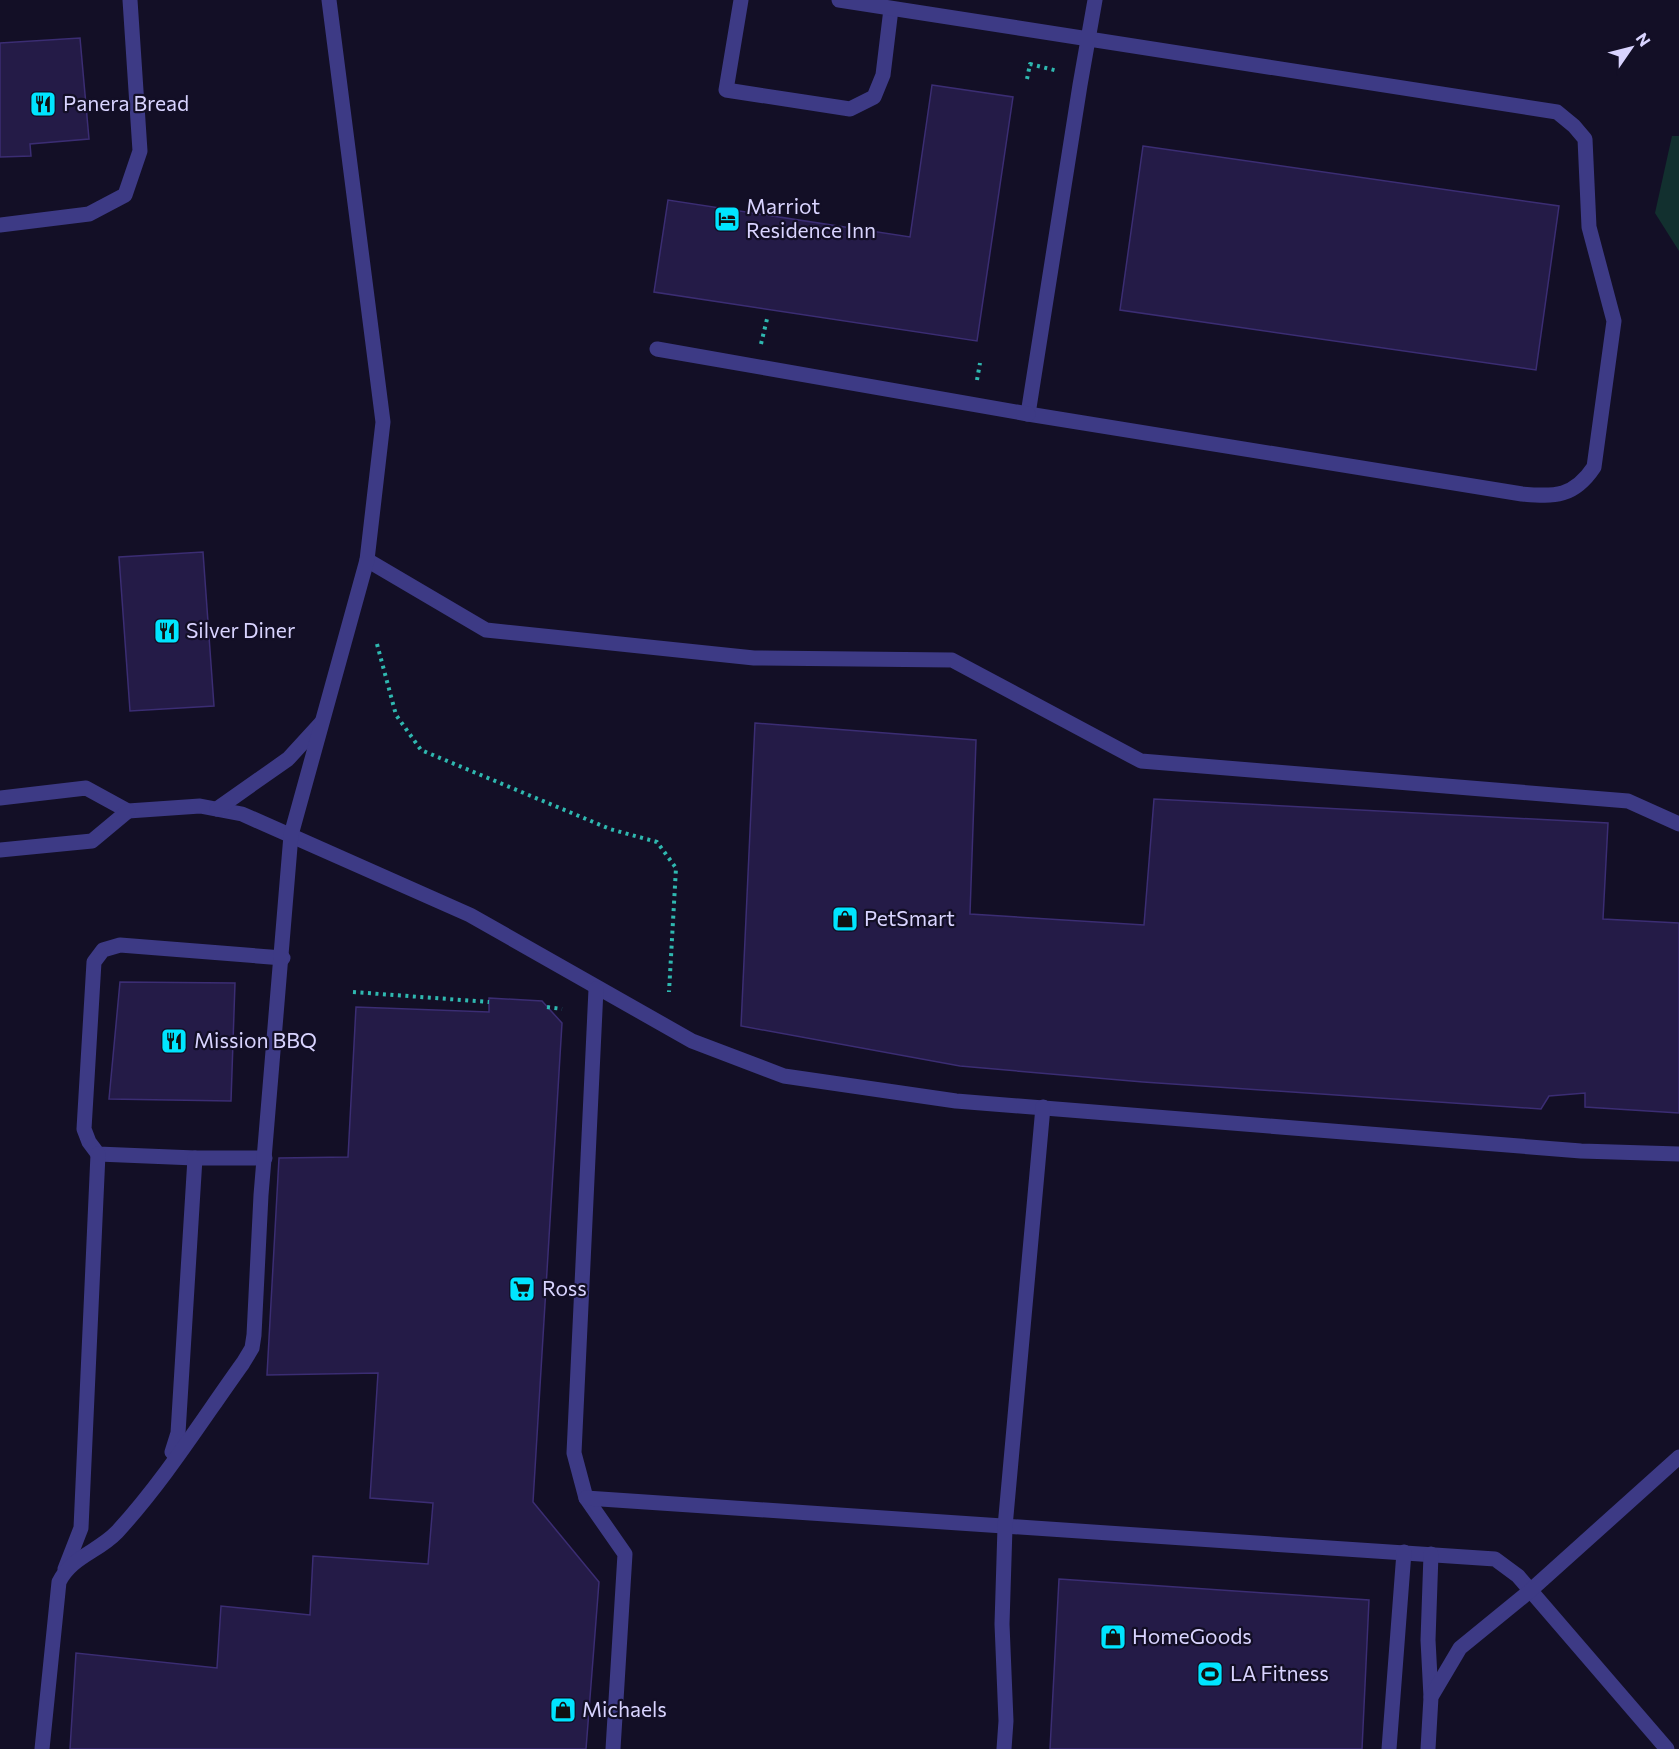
<svg xmlns="http://www.w3.org/2000/svg" width="1679" height="1749" viewBox="0 0 1679 1749" font-family="Commissioner,sans-serif">
	<style>
		.green { fill: #12302f }
		.building { fill: #241b47; stroke: #3b2d73; stroke-width: 1.5 }
		.lines { fill: none; stroke-linecap: round; stroke-linejoin: round }
		.path { stroke: #2fb8b0; stroke-width: 4; stroke-dasharray: 3 4.5; stroke-linecap: butt }
		.service { stroke: #3d3a85; stroke-width: 15 }
		.minor { stroke: #3d3a85; stroke-width: 15 }
		.labels { text-anchor: middle; stroke-width: 4.5; stroke-linejoin: round; paint-order: stroke }
		.poi-label { font-size: 21px; fill: #d9d4ff; stroke: #130f26; text-anchor: start }
	</style>
	<rect width="100%" height="100%" fill="#130f26"/>
	<!-- green -->
	<path class="green" d="M 1672,136 L 1679,136 L 1679,251 L 1655,213 Z"/>
	<!-- building -->
	<g class="building">
		<path d="M 80,38 L 89,139 L 30,144 L 31,156 L 0,157 L 0,43 Z"/>
		<path d="M 932,85 L 1013,97 L 977,341 L 654,292 L 668,200 L 910,237 Z"/>
		<path d="M 1143,146 L 1559,206 L 1536,370 L 1120,310 Z"/>
		<path d="M 203,552 L 214,706 L 130,711 L 119,557 Z"/>
		<path d="M 755,723 L 976,740 L 970,914 L 1144,925 L 1154,799 L 1608,823 L 1603,919 L 1679,923 L 1679,1113 L 1585,1107 L 1585,1093 L 1549,1096 L 1541,1109 L 1143,1082 L 960,1066 L 741,1026 Z"/>
		<path d="M 120,982 L 235,983 L 231,1101 L 109,1099 Z"/>
		<path d="M 489,998 L 542,1001 L 562,1023 L 533,1502 L 599,1582 L 586,1749 L 70,1749 L 76,1653 L 217,1668 L 221,1606 L 310,1615 L 313,1556 L 428,1564 L 433,1503 L 370,1498 L 378,1373 L 267,1375 L 279,1158 L 348,1157 L 356,1007 L 489,1012 Z"/>
		<path d="M 1059,1579 L 1369,1600 L 1362,1749 L 1050,1749 Z"/>
	</g>
	<g class="lines">
		<!-- path -->
		<g class="path">
			<path d="M 1027,79 L 1030,64 L 1058,71"/>
			<path d="M 761,344 L 767,319"/>
			<path d="M 977,380 L 980,363"/>
			<path d="M 377,644 L 396,715 L 421,750 L 610,829 L 657,842 L 676,868 L 669,992"/>
			<path d="M 353,992 L 489,1002"/>
			<path d="M 547,1007 L 562,1009"/>
		</g>
		<!-- service -->
		<g class="service">
			<path d="M 741,0 L 726,90 L 850,109 L 874,97 L 883,75 L 891,9"/>
			<path d="M 839,0 L 1557,112 L 1574,126 L 1585,139 L 1589,227 L 1614,321 L 1594,467 C 1574,497 1555,497 1522,494 L 1028,414 L 1080,85 L 1095,0"/>
			<path d="M 0,225 L 89,214 L 125,195 L 140,151 L 130,0"/>
			<path d="M 657,349 L 1028,414"/>
			<path d="M 367,560 L 486,630 L 754,658 L 952,660 L 1141,761 L 1628,801 L 1679,824"/>
			<path d="M 0,798 L 86,788 L 128,811 L 200,806 L 242,814 L 470,915 L 692,1041 L 784,1076 L 956,1101 L 1581,1151 L 1679,1154"/>
			<path d="M 217,809 L 288,759 L 321,723"/>
			<path d="M 0,850 L 92,841 L 128,811"/>
			<path d="M 596,989 L 574,1453 L 586,1498 L 625,1554 L 613,1749"/>
			<path d="M 195,1158 L 98,1154 L 89,1142 L 84,1129 L 94,962 L 103,950 L 120,945 L 283,958"/>
			<path d="M 172,1452 L 178,1433 L 195,1158 L 265,1158"/>
			<path d="M 586,1498 L 1495,1559 L 1518,1576 L 1667,1749"/>
			<path d="M 65,1569 L 81,1528 L 98,1154"/>
			<path d="M 1431,1697 L 1428,1640 L 1431,1554"/>
			<path d="M 42,1749 L 59,1582 C 71,1557 98,1552 117,1532 C 164,1481 202,1420 243,1363 L 252,1348 L 254,1335 L 261,1195 L 291,835 L 367,560 L 383,422 L 329,0"/>
			<path d="M 1004,1749 L 1006,1721 L 1002,1624 L 1005,1527 L 1043,1107"/>
		</g>
		<!-- minor -->
		<g class="minor">
			<path d="M 1389,1749 L 1404,1552"/>
			<path d="M 1428,1749 L 1431,1697 L 1460,1648 L 1531,1590 L 1679,1457"/>
		</g>
	</g>
	<!-- icons -->
	<defs>
		<symbol id="restaurant-square" viewBox="-11 -11 22 22"><rect x="-9" y="-9" width="18" height="18" rx="4" fill="#00e5ff" stroke="#130f26"/><path d="M-5-6h1v4h1v-4h1v4h1v-4h1v5L-1.5 .5V6h-2V.5L-5-1ZM5-6V6H3V1.5H1.5Q1.5-4 5-6Z" fill="#111"/></symbol>
		<symbol id="hotel-square" viewBox="-11 -11 22 22"><rect x="-9" y="-9" width="18" height="18" rx="4" fill="#00e5ff" stroke="#130f26"/><path d="M-6-4.5h1.5V1H6V5H4.5V3h-9V5H-6ZM-4 0a1.8 1.8 0 1 1 3.6 0ZM.5 0V-2.5h3Q6-2.5 6 0Z" fill="#111"/></symbol>
		<symbol id="shop-square" viewBox="-11 -11 22 22"><rect x="-9" y="-9" width="18" height="18" rx="4" fill="#00e5ff" stroke="#130f26"/><path d="M-5-2.5h2.3a2.7 3.5 0 0 1 5.4 0H5L5.5 6h-11ZM-1.5-2.5h3a1.5 2.3 0 0 0-3 0Z" fill="#111"/></symbol>
		<symbol id="supermarket-square" viewBox="-11 -11 22 22"><rect x="-9" y="-9" width="18" height="18" rx="4" fill="#00e5ff" stroke="#130f26"/><path d="M-6-5.5h2.5l.6 2H6L4.5 2H-2.5L-4.4-4H-6ZM-1.5 3.2a1.3 1.3 0 1 0 .1 0ZM3 3.2a1.3 1.3 0 1 0 .1 0Z" fill="#111"/></symbol>
		<symbol id="stadium-square" viewBox="-11 -11 22 22"><rect x="-9" y="-9" width="18" height="18" rx="4" fill="#00e5ff" stroke="#130f26"/><path d="M0-5a6.5 5 0 1 0 0 10a6.5 5 0 1 0 0-10ZM-3.5-1.8h7v3.6h-7Z" fill="#111"/></symbol>
	</defs>
	<g fill-rule="evenodd">
		<use href="#restaurant-square" x="28" y="89" width="30" height="30"/>
		<use href="#hotel-square" x="712" y="204" width="30" height="30"/>
		<use href="#restaurant-square" x="152" y="616" width="30" height="30"/>
		<use href="#shop-square" x="830" y="904" width="30" height="30"/>
		<use href="#restaurant-square" x="159" y="1026" width="30" height="30"/>
		<use href="#supermarket-square" x="507" y="1274" width="30" height="30"/>
		<use href="#shop-square" x="1098" y="1622" width="30" height="30"/>
		<use href="#stadium-square" x="1195" y="1659" width="30" height="30"/>
		<use href="#shop-square" x="548" y="1695" width="30" height="30"/>
	</g>
	<g class="labels">
		<!-- poi labels -->
		<g class="poi-label">
			<text x="63" y="111">Panera Bread</text>
			<text x="746" y="214">Marriot<tspan x="746" dy="24">Residence Inn</tspan></text>
			<text x="186" y="638">Silver Diner</text>
			<text x="864" y="926">PetSmart</text>
			<text x="194" y="1048">Mission BBQ</text>
			<text x="542" y="1296">Ross</text>
			<text x="1132" y="1644">HomeGoods</text>
			<text x="1230" y="1681">LA Fitness</text>
			<text x="582" y="1717">Michaels</text>
		</g>
	</g>
	<!-- north arrow -->
	<g transform="translate(1631 48) rotate(55)" stroke="#130f26" stroke-width="4.5" paint-order="stroke">
	<path d="M0-4.5L10 22L0 15L-10 22Z" fill="#d9d4ff"/>
	<text y="-9" font-size="16" font-weight="bold" text-anchor="middle" fill="#d9d4ff">N</text>
	</g>
</svg>
